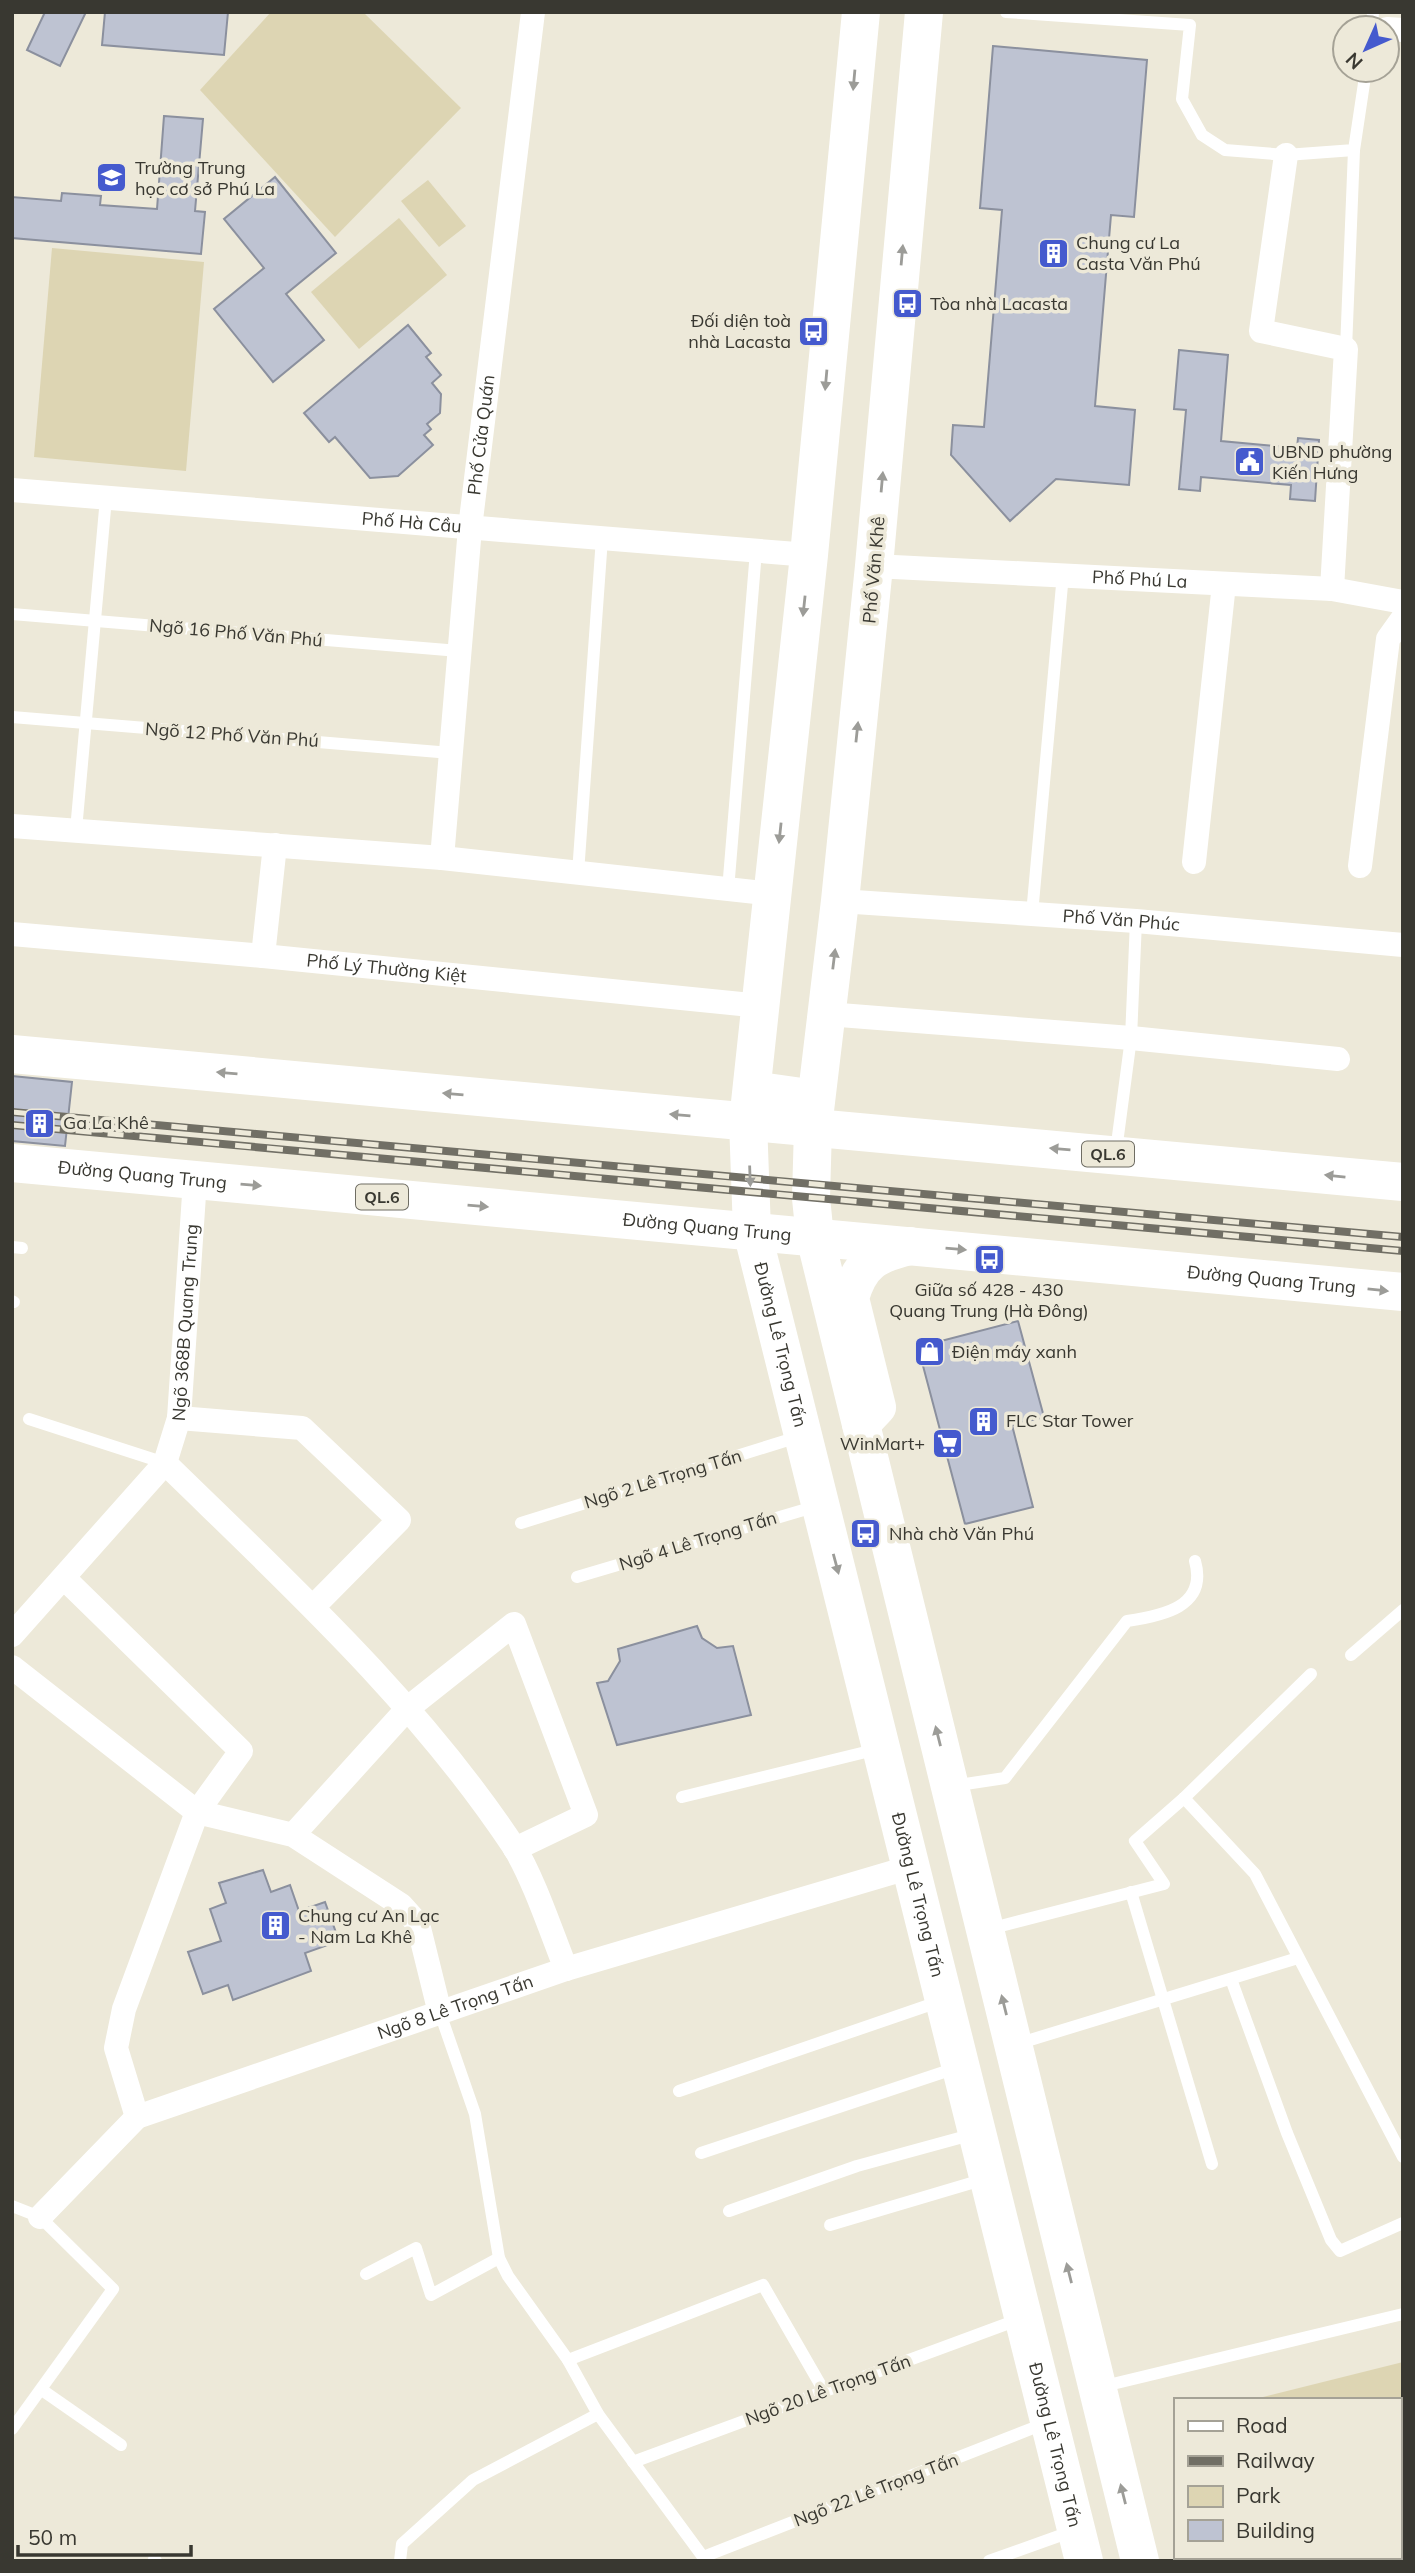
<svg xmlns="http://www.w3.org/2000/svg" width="1415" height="2573" viewBox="0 0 1415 2573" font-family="Mulish,sans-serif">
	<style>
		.green { fill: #ddd5b3 }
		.building { fill: #bec3d2; stroke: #8b909e; stroke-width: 2 }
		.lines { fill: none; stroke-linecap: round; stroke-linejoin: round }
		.service { stroke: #fff; stroke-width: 12 }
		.minor { stroke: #fff; stroke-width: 24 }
		.primary { stroke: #fff; stroke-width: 38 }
		.trunk { stroke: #fff; stroke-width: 38 }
		.rail-casing { stroke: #716f65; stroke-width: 8 }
		.rail { stroke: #ede9d9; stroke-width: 5; stroke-dasharray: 16; stroke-linecap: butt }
		.oneway { fill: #9c9c98 }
		.labels { text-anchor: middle; stroke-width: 7; stroke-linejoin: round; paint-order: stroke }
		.shield { fill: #ede9d9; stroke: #6f6d63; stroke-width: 2 }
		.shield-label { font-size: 16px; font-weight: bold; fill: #393831 }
		.poi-label { font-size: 18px; fill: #393831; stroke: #ede9d9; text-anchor: start }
		.street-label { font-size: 18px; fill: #393831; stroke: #ede9d9 }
	</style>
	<rect width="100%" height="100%" fill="#ede9d9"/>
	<!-- green -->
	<g class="green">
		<path d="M 271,12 L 363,12 L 461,108 L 335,237 L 200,90 Z"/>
		<path d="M 428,180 L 466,226 L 439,247 L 401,201 Z"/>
		<path d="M 399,218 L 447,275 L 359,349 L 311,292 Z"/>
		<path d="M 52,248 L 204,262 L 186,471 L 34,457 Z"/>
		<path d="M 1403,2362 L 1403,2499 L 1399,2500 L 1399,2400 L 1251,2400 Z"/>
	</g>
	<!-- building -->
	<g class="building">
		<path d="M 45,12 L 86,12 L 60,66 L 27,50 Z"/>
		<path d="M 105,12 L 228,12 L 224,55 L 102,45 Z"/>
		<path d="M 993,46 L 1147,60 L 1134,217 L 1111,215 L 1095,406 L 1135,410 L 1129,485 L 1056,479 L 1010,521 L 951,455 L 953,425 L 984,427 L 1002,210 L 980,208 Z"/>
		<path d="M 164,116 L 203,119 L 195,211 L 205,212 L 201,254 L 12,238 L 12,197 L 61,201 L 62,193 L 101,196 L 100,205 L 157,209 Z"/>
		<path d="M 275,177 L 336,253 L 286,294 L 324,340 L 273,382 L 214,309 L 264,268 L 224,219 Z"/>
		<path d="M 408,325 L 431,353 L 426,357 L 441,375 L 432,383 L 441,394 L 440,413 L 427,424 L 431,429 L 424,435 L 433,445 L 398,476 L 370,478 L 335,437 L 329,442 L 304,413 Z"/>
		<path d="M 1179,350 L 1228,355 L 1221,441 L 1297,448 L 1298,438 L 1319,440 L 1315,501 L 1290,499 L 1291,485 L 1201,477 L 1200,491 L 1179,489 L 1186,410 L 1174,409 Z"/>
		<path d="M 12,1076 L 72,1082 L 65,1146 L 12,1141 Z"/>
		<path d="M 1018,1321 L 1044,1417 L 1012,1425 L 1033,1507 L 965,1524 L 918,1347 Z"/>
		<path d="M 697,1626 L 702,1638 L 717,1648 L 733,1646 L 751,1715 L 617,1745 L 597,1683 L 608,1681 L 620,1661 L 618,1649 Z"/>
		<path d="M 263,1870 L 271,1892 L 290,1885 L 299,1911 L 325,1902 L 339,1941 L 305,1953 L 311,1971 L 233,2000 L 228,1985 L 203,1994 L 188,1952 L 221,1941 L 210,1909 L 226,1903 L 219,1883 Z"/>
	</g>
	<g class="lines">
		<!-- service -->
		<g class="service">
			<path d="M 1006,12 L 1190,25 L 1182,99 L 1202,135 L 1225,150 L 1286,155 L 1354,150 L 1366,70"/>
			<path d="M 1372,28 L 1373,12"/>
			<path d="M 1346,349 L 1354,150"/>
			<path d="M 12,614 L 459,651"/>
			<path d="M 12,717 L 451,753"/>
			<path d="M 76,830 L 106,498"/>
			<path d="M 578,873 L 602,538"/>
			<path d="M 728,890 L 756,551"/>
			<path d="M 1032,914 L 1063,574"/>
			<path d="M 1116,1151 L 1131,1038 L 1136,921"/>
			<path d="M 12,1247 L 22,1248"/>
			<path d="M 12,1301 L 14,1302"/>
			<path d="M 29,1419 L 165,1463"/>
			<path d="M 521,1523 L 801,1436"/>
			<path d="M 577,1577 L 817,1506"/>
			<path d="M 1351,1655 L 1403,1610"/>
			<path d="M 952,1786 L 1005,1778 L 1127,1621 C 1162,1616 1208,1607 1195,1561"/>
			<path d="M 682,1797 L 878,1749"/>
			<path d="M 1184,1798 L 1255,1874 L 1403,2157"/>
			<path d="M 1131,1892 L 1212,2164"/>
			<path d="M 989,1929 L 1164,1884 L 1135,1841 L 1184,1798 L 1311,1674"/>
			<path d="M 1231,1979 L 1287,2133 L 1331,2240 L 1340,2251 L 1403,2223"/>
			<path d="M 440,2013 L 475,2114 L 499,2258 L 508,2276 L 568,2360 L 598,2414 L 706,2561"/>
			<path d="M 1017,2044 L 1298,1958"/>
			<path d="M 679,2091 L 941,2001"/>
			<path d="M 701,2153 L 956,2068"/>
			<path d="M 12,2206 L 40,2217 L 113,2289 L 12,2429"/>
			<path d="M 729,2211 L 857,2166 L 974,2134"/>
			<path d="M 830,2225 L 985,2179"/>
			<path d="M 366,2274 L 416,2248 L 431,2295 L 499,2258"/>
			<path d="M 568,2360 L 763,2285 L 824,2391"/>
			<path d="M 1100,2387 L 1403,2314"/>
			<path d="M 42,2390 L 121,2445"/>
			<path d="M 633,2462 L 1020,2319"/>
			<path d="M 703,2557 L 1046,2423"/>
			<path d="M 154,2559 L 156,2561"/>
			<path d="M 400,2561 L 402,2544 L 473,2480 L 598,2414"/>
			<path d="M 989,2561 L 1073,2531"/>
		</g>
		<!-- minor -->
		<g class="minor">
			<path d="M 1387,29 L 1403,30"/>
			<path d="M 1286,155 L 1261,331 L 1346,349 L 1332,589"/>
			<path id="s1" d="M 12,490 L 809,555"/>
			<path id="s2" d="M 874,566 L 1332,589 L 1403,602"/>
			<path d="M 12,826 L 442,858 L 773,894"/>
			<path id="s3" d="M 442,858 L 470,528 L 533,12"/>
			<path d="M 1194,862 L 1224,584"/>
			<path d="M 1360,866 L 1388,639 L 1403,618"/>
			<path id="s4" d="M 840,901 L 1136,921 L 1403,945"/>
			<path id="s5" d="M 12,934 L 263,956 L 761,1006"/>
			<path d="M 263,956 L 275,845"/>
			<path d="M 827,1014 L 1131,1038 L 1338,1059"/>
			<path d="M 179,1418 L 302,1428 L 399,1520 L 313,1607"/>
			<path d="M 165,1463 C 289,1584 418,1702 514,1847 C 533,1877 552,1934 566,1969"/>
			<path d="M 65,1579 L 241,1751 L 197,1812 L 124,2009 L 116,2048 L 137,2117"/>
			<path id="s6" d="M 12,1635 L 165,1463 L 179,1418 L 195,1180"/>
			<path d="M 12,1667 L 197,1812 L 293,1835 L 401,1905 L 418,1924 L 440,2013"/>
			<path d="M 293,1835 L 408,1708 L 514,1624 L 586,1815 L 515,1849"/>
			<path id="s7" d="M 40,2217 L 137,2117 L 566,1969 L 911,1867"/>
		</g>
		<!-- primary -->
		<g class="primary">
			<path id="s8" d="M 861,12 L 809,555 L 748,1121 L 752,1231 L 1084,2561"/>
			<path d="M 924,12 L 874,566 L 840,901 L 813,1127 L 811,1198 L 815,1237 L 1140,2561"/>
			<path d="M 752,1090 L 816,1099"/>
		</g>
		<!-- trunk -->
		<g class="trunk">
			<path d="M 12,1054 L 1403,1182"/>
			<path id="s9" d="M 12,1163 L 1403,1292"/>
			<path d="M 861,1424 L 877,1407 L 850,1298 C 860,1262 876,1254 910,1246"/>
		</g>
		<defs>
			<g id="rail">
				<path d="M 12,1112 L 1403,1237"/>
				<path d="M 12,1125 L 1403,1251"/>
			</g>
		</defs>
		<!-- rail casing -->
		<use href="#rail" class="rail-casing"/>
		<!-- rail -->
		<use href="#rail" class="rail"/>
	</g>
	<!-- one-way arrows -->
	<defs><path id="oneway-solid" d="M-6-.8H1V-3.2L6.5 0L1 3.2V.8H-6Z" transform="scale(1.75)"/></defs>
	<g class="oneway">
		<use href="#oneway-solid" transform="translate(854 80) rotate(95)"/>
		<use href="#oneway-solid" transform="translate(902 255) rotate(-85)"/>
		<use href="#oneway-solid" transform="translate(826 380) rotate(95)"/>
		<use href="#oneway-solid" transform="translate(882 482) rotate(-85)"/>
		<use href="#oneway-solid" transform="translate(804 606) rotate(96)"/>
		<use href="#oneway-solid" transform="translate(857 732) rotate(-84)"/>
		<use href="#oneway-solid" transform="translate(780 833) rotate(96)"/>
		<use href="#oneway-solid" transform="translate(834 959) rotate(-83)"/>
		<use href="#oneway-solid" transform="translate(227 1073) rotate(-175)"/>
		<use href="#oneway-solid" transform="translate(453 1094) rotate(-175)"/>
		<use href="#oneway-solid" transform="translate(680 1115) rotate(-175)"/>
		<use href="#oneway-solid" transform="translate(1060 1149) rotate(-175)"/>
		<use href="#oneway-solid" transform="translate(750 1176) rotate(88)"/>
		<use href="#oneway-solid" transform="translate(1335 1176) rotate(-174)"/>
		<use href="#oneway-solid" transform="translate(251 1185) rotate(5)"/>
		<use href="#oneway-solid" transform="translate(478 1206) rotate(5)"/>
		<use href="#oneway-solid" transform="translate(956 1249) rotate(5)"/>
		<use href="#oneway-solid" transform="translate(1378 1290) rotate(6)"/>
		<use href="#oneway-solid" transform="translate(836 1564) rotate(75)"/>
		<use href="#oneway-solid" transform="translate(938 1736) rotate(-104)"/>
		<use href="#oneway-solid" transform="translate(1004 2005) rotate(-104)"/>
		<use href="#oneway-solid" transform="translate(1069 2273) rotate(-104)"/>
		<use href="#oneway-solid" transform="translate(1123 2494) rotate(-104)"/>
	</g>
	<!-- icons -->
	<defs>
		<symbol id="school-square" viewBox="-11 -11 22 22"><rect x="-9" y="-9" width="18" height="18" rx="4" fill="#455ace" stroke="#ede9d9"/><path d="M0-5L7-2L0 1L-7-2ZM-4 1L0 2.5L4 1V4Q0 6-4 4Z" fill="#fff"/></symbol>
		<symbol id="building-square" viewBox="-11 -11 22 22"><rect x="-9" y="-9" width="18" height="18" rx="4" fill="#455ace" stroke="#ede9d9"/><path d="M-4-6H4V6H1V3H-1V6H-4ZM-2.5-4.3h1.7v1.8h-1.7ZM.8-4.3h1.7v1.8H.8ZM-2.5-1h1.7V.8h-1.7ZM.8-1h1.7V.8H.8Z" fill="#fff"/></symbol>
		<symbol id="bus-square" viewBox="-11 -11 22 22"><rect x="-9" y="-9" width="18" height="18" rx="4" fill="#455ace" stroke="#ede9d9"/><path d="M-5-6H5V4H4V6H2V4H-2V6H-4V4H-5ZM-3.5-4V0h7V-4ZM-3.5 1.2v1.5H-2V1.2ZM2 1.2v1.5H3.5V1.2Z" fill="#fff"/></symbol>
		<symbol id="civic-square" viewBox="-11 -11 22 22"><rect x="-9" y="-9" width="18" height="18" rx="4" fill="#455ace" stroke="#ede9d9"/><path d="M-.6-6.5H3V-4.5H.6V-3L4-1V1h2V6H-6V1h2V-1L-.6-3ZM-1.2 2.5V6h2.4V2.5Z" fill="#fff"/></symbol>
		<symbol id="shop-square" viewBox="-11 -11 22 22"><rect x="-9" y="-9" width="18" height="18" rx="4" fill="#455ace" stroke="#ede9d9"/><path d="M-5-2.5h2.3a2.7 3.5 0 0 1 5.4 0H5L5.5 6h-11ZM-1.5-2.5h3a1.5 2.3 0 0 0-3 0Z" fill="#fff"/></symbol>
		<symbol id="supermarket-square" viewBox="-11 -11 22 22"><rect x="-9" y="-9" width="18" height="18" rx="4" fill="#455ace" stroke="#ede9d9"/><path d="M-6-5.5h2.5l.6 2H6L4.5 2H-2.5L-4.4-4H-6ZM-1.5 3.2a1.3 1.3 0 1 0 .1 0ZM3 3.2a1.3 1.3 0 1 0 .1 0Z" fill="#fff"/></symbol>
	</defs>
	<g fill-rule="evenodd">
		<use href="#school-square" x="94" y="160" width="35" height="35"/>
		<use href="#building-square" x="1036" y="236" width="35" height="35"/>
		<use href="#bus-square" x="890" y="286" width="35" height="35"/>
		<use href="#bus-square" x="796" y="314" width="35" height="35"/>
		<use href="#civic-square" x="1232" y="444" width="35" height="35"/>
		<use href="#building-square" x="22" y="1106" width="35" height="35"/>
		<use href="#bus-square" x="972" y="1242" width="35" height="35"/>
		<use href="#shop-square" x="912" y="1334" width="35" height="35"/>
		<use href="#building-square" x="966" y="1404" width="35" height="35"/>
		<use href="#supermarket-square" x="930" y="1426" width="35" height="35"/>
		<use href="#bus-square" x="848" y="1516" width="35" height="35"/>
		<use href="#building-square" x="258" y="1908" width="35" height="35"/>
	</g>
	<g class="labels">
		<!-- shield labels -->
		<g class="shield">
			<rect x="1082" y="1141.5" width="52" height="25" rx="5"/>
			<rect x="356" y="1184.5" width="52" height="25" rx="5"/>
		</g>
		<g class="shield-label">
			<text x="1108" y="1160">QL.6</text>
			<text x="382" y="1203">QL.6</text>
		</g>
		<!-- poi labels -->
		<g class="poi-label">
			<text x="135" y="174">Trường Trung<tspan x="135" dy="21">học cơ sở Phú La</tspan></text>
			<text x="1076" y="249">Chung cư La<tspan x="1076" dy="21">Casta Văn Phú</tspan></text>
			<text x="930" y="310">Tòa nhà Lacasta</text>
			<text x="791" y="327" text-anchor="end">Đối diện toà<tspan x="791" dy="21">nhà Lacasta</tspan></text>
			<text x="1272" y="458">UBND phường<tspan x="1272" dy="21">Kiến Hưng</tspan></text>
			<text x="63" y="1129">Ga La Khê</text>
			<text x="989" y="1296" text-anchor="middle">Giữa số 428 - 430<tspan x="989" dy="21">Quang Trung (Hà Đông)</tspan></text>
			<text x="952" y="1358">Điện máy xanh</text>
			<text x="1006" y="1427">FLC Star Tower</text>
			<text x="925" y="1450" text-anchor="end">WinMart+</text>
			<text x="889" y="1540">Nhà chờ Văn Phú</text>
			<text x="298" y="1922">Chung cư An Lạc<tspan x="298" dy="21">- Nam La Khê</tspan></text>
		</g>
		<!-- street labels -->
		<g class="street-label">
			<text dy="6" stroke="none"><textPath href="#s3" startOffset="425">Phố Cửa Quán</textPath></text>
			<text dy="6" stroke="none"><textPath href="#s1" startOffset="401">Phố Hà Cầu</textPath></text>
			<text transform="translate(874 570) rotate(-85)" y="6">Phố Văn Khê</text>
			<text dy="6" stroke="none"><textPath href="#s2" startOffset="266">Phố Phú La</textPath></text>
			<text transform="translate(236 633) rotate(5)" y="6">Ngõ 16 Phố Văn Phú</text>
			<text transform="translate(232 735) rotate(4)" y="6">Ngõ 12 Phố Văn Phú</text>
			<text dy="6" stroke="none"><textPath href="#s4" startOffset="282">Phố Văn Phúc</textPath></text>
			<text dy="6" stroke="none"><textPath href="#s5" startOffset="376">Phố Lý Thường Kiệt</textPath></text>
			<text dy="6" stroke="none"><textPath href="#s9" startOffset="131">Đường Quang Trung</textPath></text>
			<text dy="6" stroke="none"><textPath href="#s9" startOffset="698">Đường Quang Trung</textPath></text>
			<text dy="6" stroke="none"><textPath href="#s9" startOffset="1265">Đường Quang Trung</textPath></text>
			<text dy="6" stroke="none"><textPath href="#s6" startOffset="373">Ngõ 368B Quang Trung</textPath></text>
			<text dy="6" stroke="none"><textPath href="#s8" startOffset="1342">Đường Lê Trọng Tấn</textPath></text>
			<text transform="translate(663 1479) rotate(-17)" y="6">Ngõ 2 Lê Trọng Tấn</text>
			<text transform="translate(698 1541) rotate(-17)" y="6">Ngõ 4 Lê Trọng Tấn</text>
			<text dy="6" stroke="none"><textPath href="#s8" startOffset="1909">Đường Lê Trọng Tấn</textPath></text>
			<text dy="6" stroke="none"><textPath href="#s7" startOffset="476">Ngõ 8 Lê Trọng Tấn</textPath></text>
			<text transform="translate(828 2390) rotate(-20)" y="6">Ngõ 20 Lê Trọng Tấn</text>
			<text dy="6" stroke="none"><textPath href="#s8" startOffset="2476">Đường Lê Trọng Tấn</textPath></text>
			<text transform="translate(876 2490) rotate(-21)" y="6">Ngõ 22 Lê Trọng Tấn</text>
		</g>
	</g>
	<!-- border -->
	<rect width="1415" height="2573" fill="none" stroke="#393831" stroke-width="28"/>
	<!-- legend -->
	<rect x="1174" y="2398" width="228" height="161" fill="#ede9d9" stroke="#a5a296" stroke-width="2"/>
	<rect x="1188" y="2421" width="35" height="10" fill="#ffffff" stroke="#a5a296" stroke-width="2"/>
	<text x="1236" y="2433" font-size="21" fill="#393831">Road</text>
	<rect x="1188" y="2456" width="35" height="10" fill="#716f65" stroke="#a5a296" stroke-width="2"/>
	<text x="1236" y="2468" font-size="21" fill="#393831">Railway</text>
	<rect x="1188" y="2486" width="35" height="21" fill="#ddd5b3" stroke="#a5a296" stroke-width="2"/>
	<text x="1236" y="2503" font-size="21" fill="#393831">Park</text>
	<rect x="1188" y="2520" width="35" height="21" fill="#bec3d2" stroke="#a5a296" stroke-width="2"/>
	<text x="1236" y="2538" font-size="21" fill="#393831">Building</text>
	<!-- north arrow -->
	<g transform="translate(1366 49) rotate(225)"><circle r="33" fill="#ede9d9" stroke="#a5a296" stroke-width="2"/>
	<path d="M0-5L12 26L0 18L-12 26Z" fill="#455ace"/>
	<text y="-10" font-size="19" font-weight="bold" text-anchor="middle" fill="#393831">N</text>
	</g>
	<!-- scale -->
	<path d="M18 2545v10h173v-10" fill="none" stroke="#393831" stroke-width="3.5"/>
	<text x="28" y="2545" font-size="21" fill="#393831" stroke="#ede9d9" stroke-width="5" paint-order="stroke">50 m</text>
</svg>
